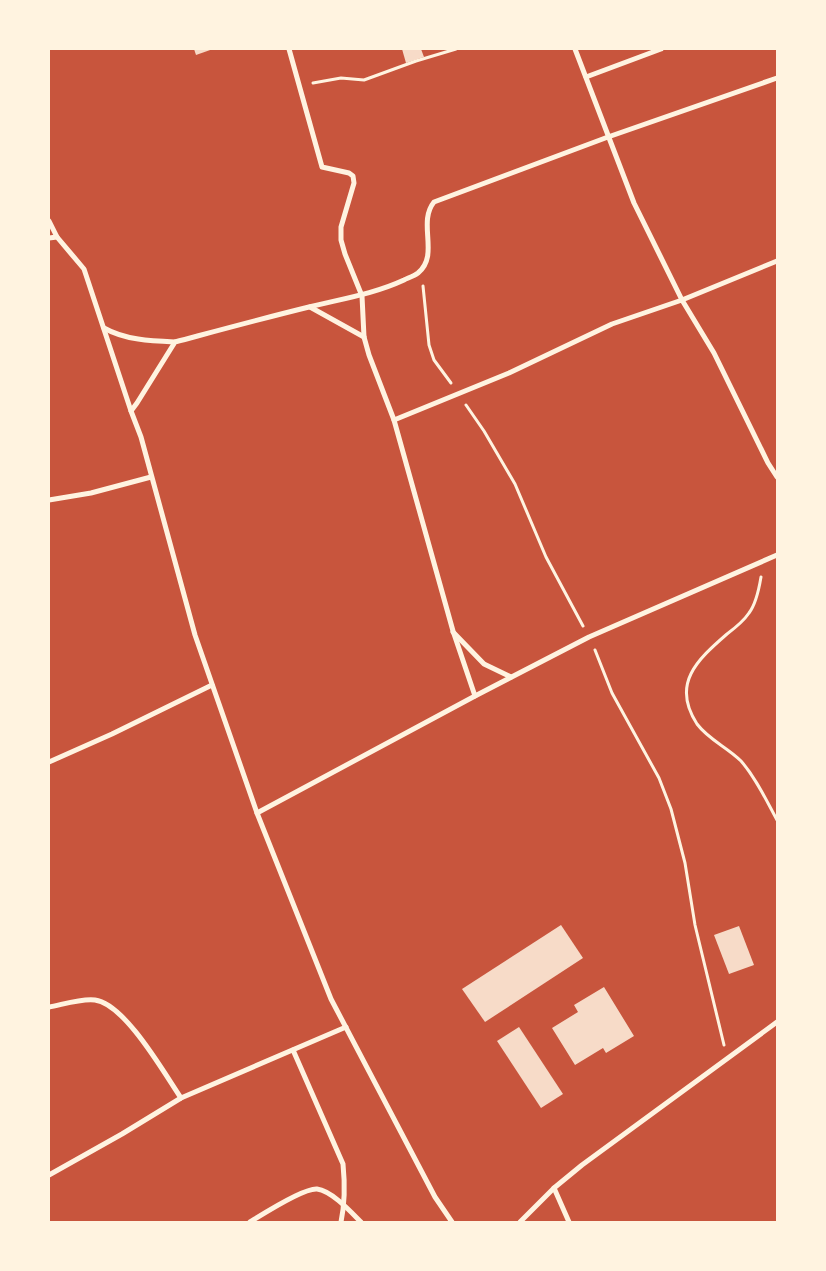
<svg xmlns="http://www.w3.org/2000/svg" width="826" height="1271" viewBox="0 0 826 1271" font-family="Poppins,sans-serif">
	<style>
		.building { fill: #f7dbc8 }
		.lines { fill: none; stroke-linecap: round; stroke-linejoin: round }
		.path { stroke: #fff3e0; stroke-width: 3 }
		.minor { stroke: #fff3e0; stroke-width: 5 }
	</style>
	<rect width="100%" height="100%" fill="#c8553d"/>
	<!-- building -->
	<g class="building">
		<path d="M 194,49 L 213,49 L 196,55 Z"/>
		<path d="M 402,49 L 421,49 L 424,57 L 406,63 Z"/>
		<path d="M 561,925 L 583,958 L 485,1022 L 462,989 Z"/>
		<path d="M 739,926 L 754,965 L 729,974 L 714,935 Z"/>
		<path d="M 604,987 L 634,1036 L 606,1053 L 603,1048 L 575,1065 L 552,1028 L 578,1012 L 574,1005 Z"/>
		<path d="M 519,1027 L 563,1094 L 541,1108 L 497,1041 Z"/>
	</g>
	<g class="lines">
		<!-- path -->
		<g class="path">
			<path d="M 313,83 L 341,78 L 364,80 L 416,61 L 456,49"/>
			<path d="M 423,286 L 429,345 L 434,360 L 451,383"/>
			<path d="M 466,405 L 484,431 L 515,484 L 546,557 L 583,626"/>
			<path d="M 761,577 C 759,589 756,604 749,613 C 743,622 735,628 727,634 C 697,660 671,684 697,724 C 709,740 727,747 741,761 C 756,778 766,800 777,820"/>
			<path d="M 595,650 L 612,693 L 659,778 L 671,809 L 685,863 L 695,925 L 724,1045"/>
		</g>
		<!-- minor -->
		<g class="minor">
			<path d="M 289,49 L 322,167 L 349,173 L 353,176 L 354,183 L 341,227 L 341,240 L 345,254 L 362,296 L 364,337 L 369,355 L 394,420 L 453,631 L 475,696"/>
			<path d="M 575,49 L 634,203 L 682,300 L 714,353 L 768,463 L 777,477"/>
			<path d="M 586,77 L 661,49"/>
			<path d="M 49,221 L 57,237"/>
			<path d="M 49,238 L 57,237 L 84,269 L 131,411"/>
			<path d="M 310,307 L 364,337"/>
			<path d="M 104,328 C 125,340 151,341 175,342"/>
			<path d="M 394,420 L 509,373 L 612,324 L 682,300 L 777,261"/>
			<path d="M 49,500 L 91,493 L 151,477"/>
			<path d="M 453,632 L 484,664 L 511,677"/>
			<path d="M 49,762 L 112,734 L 212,685"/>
			<path d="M 257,813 L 475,696 L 589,637 L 777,555"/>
			<path d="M 49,1007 C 61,1005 82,998 95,1000 C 125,1004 164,1073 181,1098"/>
			<path d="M 293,1050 L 343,1164 C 345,1184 345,1203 341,1222"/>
			<path d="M 49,1175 L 122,1134 L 181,1098 L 346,1027"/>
			<path d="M 554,1188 L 569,1222"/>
			<path d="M 250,1222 C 263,1214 303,1188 317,1189 C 332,1191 351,1212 361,1222"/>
			<path d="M 452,1222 L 435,1197 L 331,999 L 257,813 L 195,635 L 141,437 L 131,411 L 137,403 L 175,342 C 220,330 264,318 309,307 C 341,299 374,294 404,280 C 408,278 414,276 418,273 C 440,255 417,223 434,202 L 608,137 L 777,78"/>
			<path d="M 520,1222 L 554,1188 L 582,1165 L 777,1022"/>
		</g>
	</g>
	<!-- border -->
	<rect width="826" height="1271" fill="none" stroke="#fff3e0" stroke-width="100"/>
</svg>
